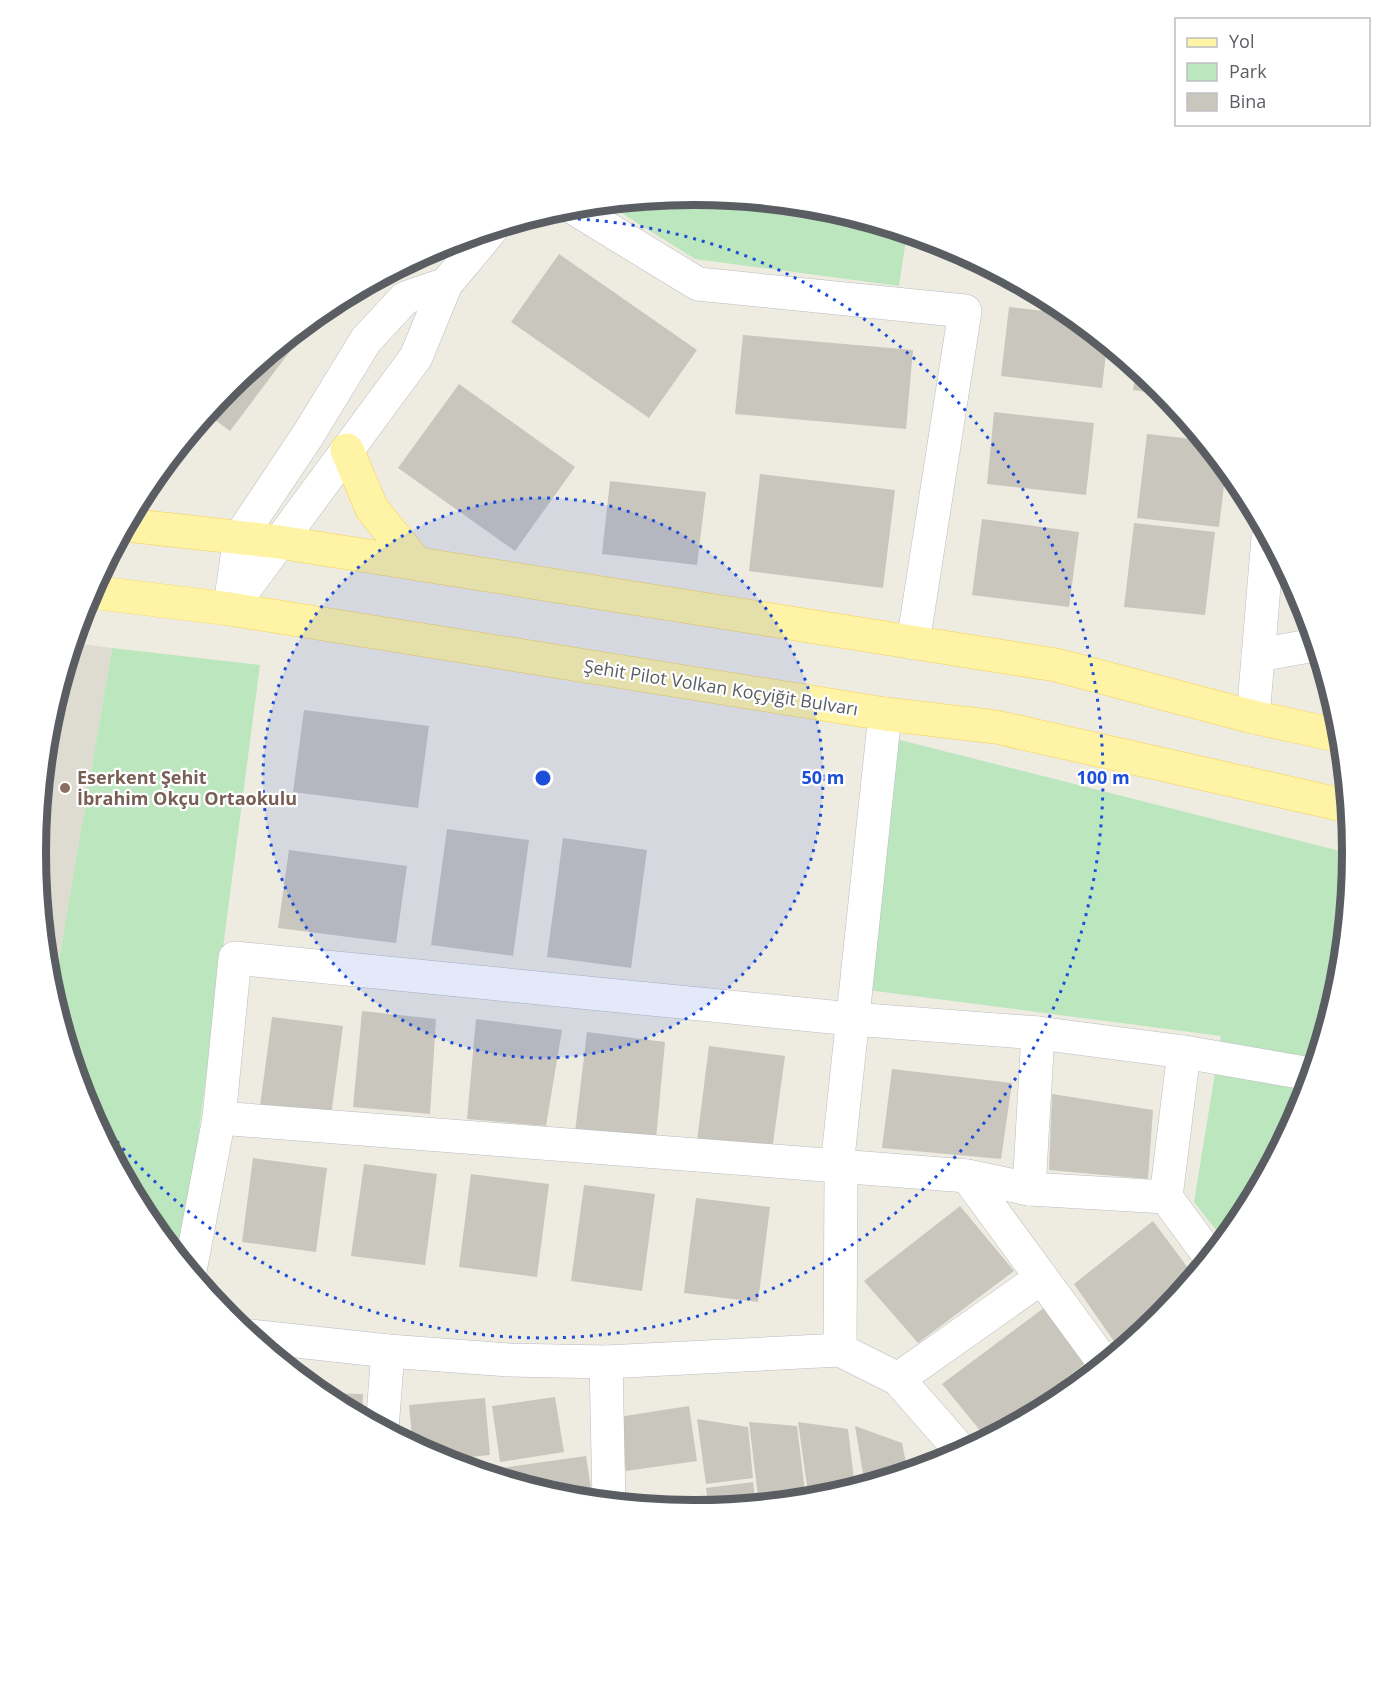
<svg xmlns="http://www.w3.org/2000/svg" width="1388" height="1706" viewBox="0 0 1388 1706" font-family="'Open Sans',sans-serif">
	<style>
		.education { fill: #dedbd0 }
		.green { fill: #bce7be }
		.building { fill: #c9c6be }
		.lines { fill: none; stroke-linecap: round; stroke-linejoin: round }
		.street-casing { stroke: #b9bcc1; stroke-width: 34 }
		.secondary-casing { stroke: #babdc4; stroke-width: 34 }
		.primary-casing { stroke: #f9d04f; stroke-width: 34 }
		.street { stroke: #fff; stroke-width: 33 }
		.secondary { stroke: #fff; stroke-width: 33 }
		.primary { stroke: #fff4a5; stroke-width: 33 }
		.ring { fill: none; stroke: #1d4ed8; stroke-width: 3; stroke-dasharray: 3 6 }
		.education-dot { fill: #8d6e63; stroke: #fff; stroke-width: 2 }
		.labels { text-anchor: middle; stroke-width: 4.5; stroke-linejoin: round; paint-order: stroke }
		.street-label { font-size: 18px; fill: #5a5e63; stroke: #fff }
		.education-label { font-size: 18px; font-weight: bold; fill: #785e54; stroke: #fff; text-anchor: start }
		.rim { fill: none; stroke: #5a5e63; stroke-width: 8 }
		.centre { fill: #1d4ed8; stroke: #fff; stroke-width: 3 }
		.ring-label { font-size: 18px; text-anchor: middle; font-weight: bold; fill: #1d4ed8; stroke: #fff; stroke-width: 4.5; stroke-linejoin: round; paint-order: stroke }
	</style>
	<rect width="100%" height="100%" fill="#eeece1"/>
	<!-- education -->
	<path class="education" d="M 73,643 L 112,648 L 53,995 L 49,981 L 36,853 L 49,724 Z"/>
	<!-- green -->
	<g class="green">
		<path d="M 694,195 L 823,208 L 907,233 L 899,286 L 695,259 L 607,204 Z"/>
		<path d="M 112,648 L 260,665 L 182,1261 L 147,1218 L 86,1104 L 53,995 Z"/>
		<path d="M 892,738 L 1352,854 L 1339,982 L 1302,1105 L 1241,1219 L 1224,1240 L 1194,1202 L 1221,1036 L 860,989 Z"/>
	</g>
	<!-- building -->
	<g class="building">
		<path d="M 559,254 L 697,350 L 649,418 L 511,322 Z"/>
		<path d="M 1009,307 L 1070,314 L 1107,345 L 1102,388 L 1001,376 Z"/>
		<path d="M 318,314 L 230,431 L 207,414 L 229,387 Z"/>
		<path d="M 743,335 L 913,350 L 906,429 L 735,414 Z"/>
		<path d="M 1136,368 L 1160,388 L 1165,395 L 1133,390 Z"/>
		<path d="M 459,384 L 575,467 L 515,551 L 398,468 Z"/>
		<path d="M 994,412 L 1094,423 L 1086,495 L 987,484 Z"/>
		<path d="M 1147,434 L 1202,440 L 1226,469 L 1219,527 L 1137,518 Z"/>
		<path d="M 760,474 L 895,490 L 883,588 L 749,571 Z"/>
		<path d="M 610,481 L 706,492 L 697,565 L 602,554 Z"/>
		<path d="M 982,519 L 1079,532 L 1069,607 L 972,595 Z"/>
		<path d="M 1134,523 L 1215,532 L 1205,615 L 1124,607 Z"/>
		<path d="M 304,710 L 429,726 L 418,808 L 293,792 Z"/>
		<path d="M 447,829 L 529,840 L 513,956 L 431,945 Z"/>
		<path d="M 563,838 L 647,850 L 631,968 L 547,957 Z"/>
		<path d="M 289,850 L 407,866 L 396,943 L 278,928 Z"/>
		<path d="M 362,1011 L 436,1019 L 430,1114 L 353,1107 Z"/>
		<path d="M 272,1017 L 343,1026 L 331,1116 L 260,1106 Z"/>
		<path d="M 476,1019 L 562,1030 L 546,1126 L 467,1119 Z"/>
		<path d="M 587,1032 L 665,1042 L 656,1139 L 575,1132 Z"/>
		<path d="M 709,1046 L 785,1056 L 772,1151 L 697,1141 Z"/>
		<path d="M 892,1069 L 1012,1083 L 1001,1159 L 882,1148 Z"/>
		<path d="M 1052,1094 L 1153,1110 L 1148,1179 L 1049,1170 Z"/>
		<path d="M 253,1158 L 327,1168 L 316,1252 L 242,1242 Z"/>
		<path d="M 364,1164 L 437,1174 L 425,1265 L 351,1256 Z"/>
		<path d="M 471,1174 L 549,1184 L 537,1277 L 459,1267 Z"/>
		<path d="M 584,1185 L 655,1194 L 642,1291 L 571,1281 Z"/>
		<path d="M 696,1198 L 770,1207 L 758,1302 L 684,1293 Z"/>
		<path d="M 960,1206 L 1014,1271 L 918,1343 L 864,1281 Z"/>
		<path d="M 1153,1221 L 1194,1276 L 1164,1312 L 1118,1347 L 1074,1284 Z"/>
		<path d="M 1045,1307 L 1084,1364 L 999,1432 L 987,1439 L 942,1384 Z"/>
		<path d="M 319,1393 L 363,1394 L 362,1418 L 328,1400 Z"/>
		<path d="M 555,1397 L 564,1452 L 500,1462 L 492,1406 Z"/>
		<path d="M 485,1398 L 490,1455 L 440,1460 L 413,1445 L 409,1405 Z"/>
		<path d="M 689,1406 L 697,1461 L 626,1471 L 618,1417 Z"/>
		<path d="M 697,1419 L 748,1427 L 753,1478 L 706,1484 Z"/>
		<path d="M 749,1422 L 797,1426 L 806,1500 L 759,1505 Z"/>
		<path d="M 798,1422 L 848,1429 L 855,1488 L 822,1498 L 809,1500 Z"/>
		<path d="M 855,1426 L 902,1443 L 908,1473 L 865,1485 Z"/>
		<path d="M 586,1456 L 593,1501 L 565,1498 L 503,1479 L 501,1468 Z"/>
		<path d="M 753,1482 L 756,1505 L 709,1510 L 706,1488 Z"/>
		<path d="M 674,1497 L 676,1509 L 626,1504 L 626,1503 Z"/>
	</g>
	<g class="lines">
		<defs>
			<g id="street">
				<path d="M 572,207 L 698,284 L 965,311 L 913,643"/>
				<path d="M 1258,655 L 1315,645"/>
				<path d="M 1184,1052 L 1311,1074"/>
				<path d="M 219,1118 L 967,1176 L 1104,1363"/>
				<path d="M 967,1176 L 1029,1189 L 1166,1197 L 1210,1257"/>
				<path d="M 1029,1189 L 1038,1033"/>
				<path d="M 190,1271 L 219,1118 L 235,958 L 852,1019 L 1038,1033 L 1184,1052 L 1166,1197"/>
				<path d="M 251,1336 L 388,1351 L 509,1360 L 606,1362 L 840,1350 L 898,1379 L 962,1452"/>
				<path d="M 840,1350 L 841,1175 L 837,1167 L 885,714"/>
				<path d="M 606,1362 L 609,1503"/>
				<path d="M 898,1379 L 1041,1278"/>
				<path d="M 382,1429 L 388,1351"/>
			</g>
			<g id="secondary">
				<path d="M 230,605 L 240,537 L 308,435 L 366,340 L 405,298 L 446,284"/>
				<path d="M 230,609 L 416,357 L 446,284 L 491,230"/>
				<path d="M 1253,717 L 1268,538"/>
			</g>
			<g id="primary">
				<path d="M 347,450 L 372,509 L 417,564"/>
				<path d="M 127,525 L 279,542 L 1056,665 L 1253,717 L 1341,736"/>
				<path d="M 91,592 L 230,609 L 885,714 L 996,727 L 1347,806"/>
			</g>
		</defs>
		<!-- street casing -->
		<use href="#street" class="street-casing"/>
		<!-- secondary casing -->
		<use href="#secondary" class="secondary-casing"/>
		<!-- primary casing -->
		<use href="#primary" class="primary-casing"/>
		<!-- street -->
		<use href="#street" class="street"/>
		<!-- secondary -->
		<use href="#secondary" class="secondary"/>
		<!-- primary -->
		<use href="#primary" class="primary"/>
	</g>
	<!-- distance rings -->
	<circle cx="543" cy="778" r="280" fill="#1d4ed8" fill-opacity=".12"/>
	<g class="ring">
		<circle cx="543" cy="778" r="280"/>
		<path d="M533 218A560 560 0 1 1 87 1103"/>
	</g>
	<!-- markers -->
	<circle class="education-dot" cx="65" cy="788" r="6"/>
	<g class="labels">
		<!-- street labels -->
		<g class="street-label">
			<text transform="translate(721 688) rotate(9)" y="6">Şehit Pilot Volkan Koçyiğit Bulvarı</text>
		</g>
		<!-- education labels -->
		<g class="education-label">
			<text x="77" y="784">Eserkent Şehit<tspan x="77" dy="21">İbrahim Okçu Ortaokulu</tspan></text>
		</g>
	</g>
	<!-- crop -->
	<path d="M0 0H1388V1706H0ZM693 205H695A647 647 0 0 1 1342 852V853A647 647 0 0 1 695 1500H693A647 647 0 0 1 46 853V852A647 647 0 0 1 693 205Z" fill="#fff" fill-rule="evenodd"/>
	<path class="rim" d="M693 205H695A647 647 0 0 1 1342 852V853A647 647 0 0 1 695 1500H693A647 647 0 0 1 46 853V852A647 647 0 0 1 693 205Z"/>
	<circle cx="543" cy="778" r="9" class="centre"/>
	<g class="ring-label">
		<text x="823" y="784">50 m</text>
		<text x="1103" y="784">100 m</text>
	</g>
	<!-- legend -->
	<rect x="1175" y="18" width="195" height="108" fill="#ffffff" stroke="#bdbfc1" stroke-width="1.5"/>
	<rect x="1187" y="38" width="30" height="9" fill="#fff4a5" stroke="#bdbfc1" stroke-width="1.5"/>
	<text x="1229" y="48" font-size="18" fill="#5a5e63">Yol</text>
	<rect x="1187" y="63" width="30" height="18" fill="#bce7be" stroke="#bdbfc1" stroke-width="1.5"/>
	<text x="1229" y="78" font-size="18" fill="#5a5e63">Park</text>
	<rect x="1187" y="93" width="30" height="18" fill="#c9c6be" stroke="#bdbfc1" stroke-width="1.5"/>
	<text x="1229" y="108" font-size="18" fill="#5a5e63">Bina</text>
</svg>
